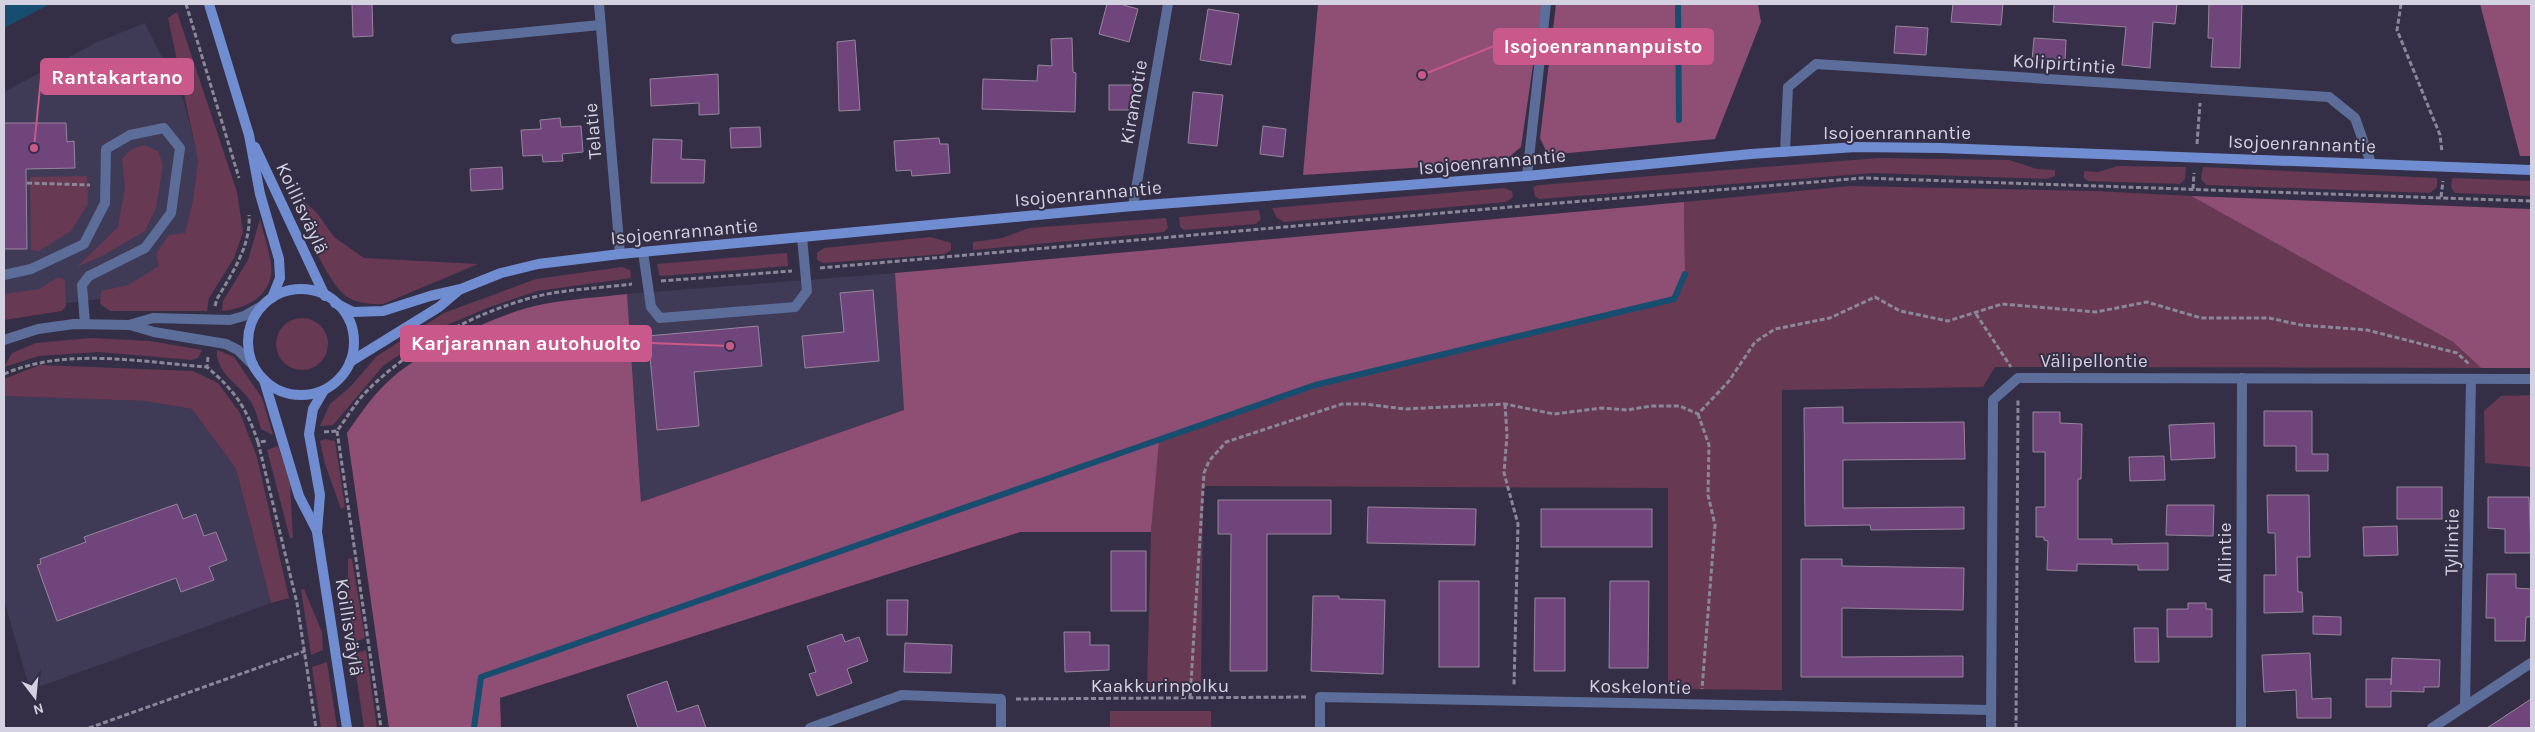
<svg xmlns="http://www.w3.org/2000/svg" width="2535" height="732" viewBox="0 0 2535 732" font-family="Karla,sans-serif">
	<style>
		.built { fill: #3f3a56 }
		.green { fill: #673953 }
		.forest { fill: #8f4e73 }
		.water { fill: #174d6f }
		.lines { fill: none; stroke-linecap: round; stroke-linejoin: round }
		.stream { stroke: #174d6f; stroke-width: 6 }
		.building { fill: #70457b; stroke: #97859c }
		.path { stroke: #8a8799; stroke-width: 3; stroke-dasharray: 5 2.5; stroke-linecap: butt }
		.lane { stroke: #5b6d98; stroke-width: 10 }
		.street { stroke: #5b6d98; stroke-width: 10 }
		.secondary { stroke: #718dd1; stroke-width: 10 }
		.labels { text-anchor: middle; stroke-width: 4; stroke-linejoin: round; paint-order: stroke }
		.street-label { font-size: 19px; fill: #d4d2e0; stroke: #342f46 }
		.leader { fill: none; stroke: #c8598a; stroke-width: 2 }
		.callout-dot { fill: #c8598a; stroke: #342f46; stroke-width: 2 }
		.callout { fill: #c8598a; stroke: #c8598a; stroke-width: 2 }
		.callout-label { font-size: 20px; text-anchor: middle; font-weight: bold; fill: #fff }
	</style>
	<rect width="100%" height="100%" fill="#342f46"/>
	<!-- built -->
	<g class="built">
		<path d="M 145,23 L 184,102 L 213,215 L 128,295 L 4,312 L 4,92 L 97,42 Z"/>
		<path d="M 895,273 L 904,410 L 641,502 L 627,294 Z"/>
		<path d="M 4,396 L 145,401 L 192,409 L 236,469 L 271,603 L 30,690 L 4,600 Z"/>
	</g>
	<!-- green -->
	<g class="green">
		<path d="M 177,12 L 237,192 L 243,232 L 234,258 L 209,298 L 207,311 L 110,311 L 100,304 L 101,291 L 128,285 L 159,266 L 156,254 L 169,235 L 185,233 L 193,201 L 198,160 L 168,18 Z"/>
		<path d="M 144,145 L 158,151 L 163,165 L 156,208 L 145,231 L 102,256 L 77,267 L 118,227 L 125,187 L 122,159 L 132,149 Z"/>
		<path d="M 1879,158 L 2009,160 L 2037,169 L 2055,170 L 2055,176 L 2047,179 L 1873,173 L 1539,199 L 1535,196 L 1533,187 L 1539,185 Z"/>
		<path d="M 2118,166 L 2186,167 L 2185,179 L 2180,184 L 2088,181 L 2084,178 L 2084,171 L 2098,172 Z"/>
		<path d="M 2203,167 L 2437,178 L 2437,187 L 2430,193 L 2206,185 L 2201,179 Z"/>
		<path d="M 87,176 L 88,204 L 71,231 L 39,251 L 31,250 L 30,177 Z"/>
		<path d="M 2452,178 L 2531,181 L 2531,196 L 2455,193 L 2451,187 Z"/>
		<path d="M 1850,186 L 2095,191 L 2191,196 L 2453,342 L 2481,368 L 1995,367 L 1983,387 L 1782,390 L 1782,690 L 1668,689 L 1668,488 L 1203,486 L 1201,687 L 1147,688 L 1151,532 L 1158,440 L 1315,385 L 1685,274 L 1684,202 Z"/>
		<path d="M 288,188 L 317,213 L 334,237 L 364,258 L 478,264 L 383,304 C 371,304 357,304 346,296 C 324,280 301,215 288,188 Z"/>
		<path d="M 1504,188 L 1512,191 L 1513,197 L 1506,202 L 1284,222 L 1277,218 L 1272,208 Z"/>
		<path d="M 1259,210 L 1261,219 L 1256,224 L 1184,230 L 1180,227 L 1179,217 Z"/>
		<path d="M 1166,218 L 1168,228 L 1164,232 L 973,250 L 973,242 L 1002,238 L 1029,228 Z"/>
		<path d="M 260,219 C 263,233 269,249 271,264 C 275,294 247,309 222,311 L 223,301 L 248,260 Z"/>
		<path d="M 931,237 L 951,243 L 951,250 L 945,254 L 823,263 L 817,260 L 817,253 L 824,248 Z"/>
		<path d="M 787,253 L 788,266 L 662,276 L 659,275 L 657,264 Z"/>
		<path d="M 622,267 L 630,270 L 631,278 L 537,291 L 490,307 L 435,330 L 383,366 L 333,425 L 320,426 L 330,404 L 351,386 L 377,356 L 444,313 L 536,279 Z"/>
		<path d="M 58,277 L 65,280 L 66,306 L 62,311 L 4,320 L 4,294 L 39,289 Z"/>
		<circle cx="302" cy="344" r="26"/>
		<path d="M 90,338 L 150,341 L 202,350 L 198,358 L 192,360 L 98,352 L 39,356 L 4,367 L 12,353 L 36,343 Z"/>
		<path d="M 217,350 L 234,357 L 262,398 L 273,435 L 261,429 C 258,420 256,410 251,402 C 240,385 215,373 217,350 Z"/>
		<path d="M 40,365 L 193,371 L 218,383 L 240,413 L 257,457 L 289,598 L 271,603 L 236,469 L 192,409 L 145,401 L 4,396 L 4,379 Z"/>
		<path d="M 2531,395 L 2531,467 L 2485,463 L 2484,411 L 2501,396 Z"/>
		<path d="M 325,439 L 335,441 L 345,507 L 341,509 L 325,464 L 320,441 Z"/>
		<path d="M 278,446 L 290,483 L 293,538 L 290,538 L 267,450 Z"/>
		<path d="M 348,558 L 352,559 L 365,638 L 352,643 L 348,621 Z"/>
		<path d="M 304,589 L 322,632 L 323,650 L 311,655 L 301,590 Z"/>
		<path d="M 366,650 L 377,728 L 364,728 L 353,654 Z"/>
		<path d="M 327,662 L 337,728 L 321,728 L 312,667 Z"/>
		<rect x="1110" y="711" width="101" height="17"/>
	</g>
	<!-- forest -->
	<g class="forest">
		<path d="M 1318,4 L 1542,4 L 1521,147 L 1503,162 L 1303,175 Z"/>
		<path d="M 1556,4 L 1758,4 L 1761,22 L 1715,139 L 1548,155 L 1540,138 Z"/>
		<path d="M 2480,4 L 2531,4 L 2531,156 L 2520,156 Z"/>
		<path d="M 2191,196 L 2531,209 L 2531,368 L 2481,368 L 2453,342 Z"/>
		<path d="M 1684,202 L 1685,274 L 1674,299 L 1315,385 L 1159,440 L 1151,532 L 1020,532 L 500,698 L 501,728 L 389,728 L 347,433 C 361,413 374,393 393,377 C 426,348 500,312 544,304 C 571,299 600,297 627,294 L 641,502 L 904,410 L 895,273 Z"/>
	</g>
	<!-- water -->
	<path class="water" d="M 4,4 L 50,4 L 4,28 Z"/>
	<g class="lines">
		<!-- stream -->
		<g class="stream">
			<path d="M 1678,4 L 1679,120"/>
			<path d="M 474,728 L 481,677 L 1315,385 L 1674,299 L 1685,274"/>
		</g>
	</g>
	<!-- building -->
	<g class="building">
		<path d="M 352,4 L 372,4 L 373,36 L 353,37 Z"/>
		<path d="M 1107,4 L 1120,4 L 1138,9 L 1129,42 L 1099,34 Z"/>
		<path d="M 1953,4 L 2003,4 L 2001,25 L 1951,22 Z"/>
		<path d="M 2054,4 L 2177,4 L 2175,24 L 2153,22 L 2150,68 L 2122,65 L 2126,27 L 2053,22 Z"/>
		<path d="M 2209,4 L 2242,4 L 2240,68 L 2211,67 L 2213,38 L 2208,38 Z"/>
		<path d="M 1208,9 L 1239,14 L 1231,65 L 1200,60 Z"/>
		<path d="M 1896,26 L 1928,28 L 1926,55 L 1894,53 Z"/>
		<path d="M 1072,38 L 1073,72 L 1076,73 L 1075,112 L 982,109 L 983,79 L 1037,81 L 1038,65 L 1052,66 L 1051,39 Z"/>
		<path d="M 2034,38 L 2066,40 L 2065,62 L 2032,60 Z"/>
		<path d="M 855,40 L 860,110 L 839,111 L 837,42 Z"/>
		<path d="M 718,74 L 719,114 L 699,115 L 699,103 L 651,106 L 650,79 Z"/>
		<rect x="1109" y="85" width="25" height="25"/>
		<path d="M 1193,92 L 1223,95 L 1217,146 L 1188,143 Z"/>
		<path d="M 560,118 L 561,127 L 581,126 L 583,152 L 562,154 L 563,161 L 543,162 L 542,155 L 523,156 L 521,130 L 541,129 L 540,120 Z"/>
		<path d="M 4,123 L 66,123 L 67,142 L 74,141 L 75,168 L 26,169 L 27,249 L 4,249 Z"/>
		<path d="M 1263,126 L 1286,129 L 1283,157 L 1260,154 Z"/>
		<path d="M 760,127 L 761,147 L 731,148 L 730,128 Z"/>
		<path d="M 939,138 L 940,144 L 948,144 L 950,173 L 912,176 L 911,170 L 896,171 L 894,141 Z"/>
		<path d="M 653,139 L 682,140 L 681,159 L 705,160 L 704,183 L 651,183 Z"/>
		<path d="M 502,167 L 503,189 L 471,191 L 470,169 Z"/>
		<path d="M 873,290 L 879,361 L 805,368 L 802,336 L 844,332 L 840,293 Z"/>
		<path d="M 758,326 L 762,366 L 694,372 L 699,426 L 657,430 L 648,336 Z"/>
		<path d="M 1843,407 L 1843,423 L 1964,422 L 1965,459 L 1843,460 L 1843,508 L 1964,507 L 1964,529 L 1871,530 L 1870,525 L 1805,526 L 1804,408 Z"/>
		<path d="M 2264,411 L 2312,411 L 2312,454 L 2328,454 L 2328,471 L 2296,471 L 2296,446 L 2264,446 Z"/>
		<path d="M 2033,412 L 2060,412 L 2060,423 L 2082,424 L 2081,479 L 2078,479 L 2078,539 L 2112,539 L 2112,544 L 2168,543 L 2168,570 L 2138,570 L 2138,565 L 2077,564 L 2077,571 L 2047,570 L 2048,541 L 2044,540 L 2044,537 L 2036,537 L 2036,507 L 2045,507 L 2045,452 L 2033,452 Z"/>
		<path d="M 2214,423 L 2215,458 L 2171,460 L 2169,425 Z"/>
		<path d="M 2164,456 L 2165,480 L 2130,481 L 2129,457 Z"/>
		<rect x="2397" y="487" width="45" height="32"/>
		<path d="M 2267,495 L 2309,495 L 2310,557 L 2297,557 L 2298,592 L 2302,592 L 2303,612 L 2264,613 L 2264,575 L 2276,575 L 2275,533 L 2268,533 Z"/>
		<path d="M 2488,497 L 2529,497 L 2531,553 L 2505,553 L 2505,529 L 2488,528 Z"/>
		<path d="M 1218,500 L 1331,500 L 1331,534 L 1267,534 L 1267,671 L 1230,671 L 1231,534 L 1218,534 Z"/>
		<path d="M 177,504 L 183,519 L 196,514 L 204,536 L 216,532 L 227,560 L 209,567 L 214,580 L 181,592 L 176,578 L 57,621 L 37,565 L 41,564 L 40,559 L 86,542 L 84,537 Z"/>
		<path d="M 2167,505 L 2214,505 L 2213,536 L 2166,535 Z"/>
		<path d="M 1368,507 L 1476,509 L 1475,545 L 1367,543 Z"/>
		<rect x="1541" y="509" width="111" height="38"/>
		<path d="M 2397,526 L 2398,555 L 2364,556 L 2363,527 Z"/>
		<rect x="1111" y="551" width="35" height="60"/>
		<path d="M 1801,559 L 1842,559 L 1842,566 L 1964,568 L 1963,610 L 1842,608 L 1842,657 L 1963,656 L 1963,677 L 1801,677 Z"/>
		<path d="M 2487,574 L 2516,574 L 2516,588 L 2531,589 L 2531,617 L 2526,617 L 2525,641 L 2495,641 L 2495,618 L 2486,618 Z"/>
		<rect x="1439" y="581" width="40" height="86"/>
		<path d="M 1610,581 L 1649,581 L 1648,668 L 1609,668 Z"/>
		<path d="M 1313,596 L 1339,596 L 1339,599 L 1385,600 L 1383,674 L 1311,671 Z"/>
		<path d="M 1535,598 L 1565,598 L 1565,671 L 1534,671 Z"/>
		<path d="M 887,600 L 908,600 L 907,635 L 887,635 Z"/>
		<path d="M 2188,603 L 2206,603 L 2206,609 L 2212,609 L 2212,637 L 2167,637 L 2167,609 L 2188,609 Z"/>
		<path d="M 2313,616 L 2341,617 L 2341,635 L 2313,634 Z"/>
		<path d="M 2134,628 L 2158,628 L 2159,662 L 2135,662 Z"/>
		<path d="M 1064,632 L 1090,632 L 1090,645 L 1109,645 L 1109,670 L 1065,672 Z"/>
		<path d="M 842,634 L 845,642 L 859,637 L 868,661 L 847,669 L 852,683 L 817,696 L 809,674 L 816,672 L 807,646 Z"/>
		<path d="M 905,643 L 952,645 L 951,673 L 904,672 Z"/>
		<path d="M 2310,653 L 2312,699 L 2331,698 L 2331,718 L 2297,718 L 2296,690 L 2264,692 L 2262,655 Z"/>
		<path d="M 2392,658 L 2440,660 L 2439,687 L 2424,687 L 2424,692 L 2391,691 L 2391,707 L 2366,707 L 2366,679 L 2391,679 L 2391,685 Z"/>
		<path d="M 667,681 L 677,712 L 698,705 L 706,728 L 638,728 L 627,695 Z"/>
		<path d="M 2531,699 L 2531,728 L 2487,728 Z"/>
	</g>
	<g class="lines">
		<!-- path -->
		<g class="path">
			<path d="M 186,4 L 239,178"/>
			<path d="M 2401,4 L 2397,30 L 2440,135 L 2442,152"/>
			<path d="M 2197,144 L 2200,103"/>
			<path d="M 27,183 L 90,185"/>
			<path d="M 2193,189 L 2194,173"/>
			<path d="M 2441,197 L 2443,181"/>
			<path d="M 820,268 L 1522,206 L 1863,178 L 2531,201"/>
			<path d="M 661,281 L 792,271"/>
			<path d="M 215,306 L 217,299 C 232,273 251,246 249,215"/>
			<path d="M 1976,314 L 2011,367"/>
			<path d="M 208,357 L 207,367 C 235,391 246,407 258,442 L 268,441"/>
			<path d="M 4,374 C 66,347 141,362 207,367"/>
			<path d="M 1505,404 L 1507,435 L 1504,473 L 1518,524 L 1514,685"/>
			<path d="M 1698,414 L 1709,445 L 1708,495 L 1715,525 L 1702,689"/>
			<path d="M 337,431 L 381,728"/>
			<path d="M 324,432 L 337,431 C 346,419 354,405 364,394 C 409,347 475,312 538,296 C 568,289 602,288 632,284"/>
			<path d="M 258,442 L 297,603 L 316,728"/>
			<path d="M 1190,698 L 1204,473 L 1209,461 L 1226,442 L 1342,404 L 1365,404 L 1405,409 L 1505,404 L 1554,414 L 1602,408 L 1627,410 L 1651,406 L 1680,406 L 1698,414 L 1729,381 L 1755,342 L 1775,329 L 1830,318 L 1875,297 L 1900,311 L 1948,321 L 2002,304 L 2096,312 L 2147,302 L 2201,318 L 2269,318 L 2301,325 L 2367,330 L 2457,353 L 2469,364"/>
			<path d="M 1016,699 L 1307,697"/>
			<path d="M 89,728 L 305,651"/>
			<path d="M 2016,728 L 2018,399"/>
		</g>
		<!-- lane -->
		<g class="lane">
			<path d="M 1527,176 L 1546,4"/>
			<path d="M 643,252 L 651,307 L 660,318 L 795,307 L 807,291 L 802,237"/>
			<path d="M 4,275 L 31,269 L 84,244 L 105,203 L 106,149 L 130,135 L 164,128 L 180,148 L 171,213 L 145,248 L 89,276 L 82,285 L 85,324"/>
		</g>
		<!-- street -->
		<g class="street">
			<path d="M 599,4 L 620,254"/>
			<path d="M 456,39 L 600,25"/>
			<path d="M 1785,152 L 1788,87 L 1816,64 L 2329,97 L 2355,118 L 2371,163"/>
			<path d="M 1133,206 L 1168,4"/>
			<path d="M 130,325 L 154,332 L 226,344 L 238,350 L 253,365"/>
			<path d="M 4,340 L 38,329 L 74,324 L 129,325 L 153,318 L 230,320 L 244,316 L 262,306"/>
			<path d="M 2465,706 L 2471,379"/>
			<path d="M 810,728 L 902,695 L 1001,699 L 1001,728"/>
			<path d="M 1320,728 L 1320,697 L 1991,710"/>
			<path d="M 1991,728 L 1993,400 L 2018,378 L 2531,379"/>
			<path d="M 2241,728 L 2242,378"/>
			<path d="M 2432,728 L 2531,663"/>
		</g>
		<!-- secondary -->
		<g class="secondary">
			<path d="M 209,4 L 249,135 L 260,194 L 279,259 L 280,278 L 272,298"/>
			<path d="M 255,147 L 325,296"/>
			<circle cx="301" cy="342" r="53"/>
			<path d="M 335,303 L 353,312 L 383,311 L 430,296 L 461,289 L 501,273 L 538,264 L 620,254 L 1133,206 L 1527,176 L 1751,154 L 1856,147 L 1941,148 L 2531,170"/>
			<path d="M 350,362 L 439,307 L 458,291"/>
			<path d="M 264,380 L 299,496 L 317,531"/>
			<path d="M 324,390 L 313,409 L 309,434 L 320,495 L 317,532 L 347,728"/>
		</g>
	</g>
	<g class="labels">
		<!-- street labels -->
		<g class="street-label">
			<text transform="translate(2064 63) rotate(4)" y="7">Kolipirtintie</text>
			<text transform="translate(1133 102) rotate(-80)" y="7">Kiramotie</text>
			<text transform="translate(592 131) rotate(-95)" y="7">Telatie</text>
			<text x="1897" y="139">Isojoenrannantie</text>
			<text transform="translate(2302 143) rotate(2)" y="7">Isojoenrannantie</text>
			<text transform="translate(1492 161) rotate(-5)" y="7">Isojoenrannantie</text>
			<text transform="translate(1088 193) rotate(-5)" y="7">Isojoenrannantie</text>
			<text transform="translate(303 208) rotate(65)" y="7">Koillisväylä</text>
			<text transform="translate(684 231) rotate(-5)" y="7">Isojoenrannantie</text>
			<text x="2094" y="367">Välipellontie</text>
			<text transform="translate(2451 542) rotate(-89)" y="7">Tyllintie</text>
			<text transform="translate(2224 553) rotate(-90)" y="7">Allintie</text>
			<text transform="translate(350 627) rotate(81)" y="7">Koillisväylä</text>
			<text x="1160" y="692">Kaakkurinpolku</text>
			<text transform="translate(1640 686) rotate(1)" y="7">Koskelontie</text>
		</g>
	</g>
	<!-- callouts -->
	<path class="leader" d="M1422 75L1494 46M34 148L41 77M730 346L651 343"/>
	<g class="callout-dot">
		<circle cx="1422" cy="75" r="5"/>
		<circle cx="34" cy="148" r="5"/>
		<circle cx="730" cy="346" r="5"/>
	</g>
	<g class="callout">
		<rect x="1494" y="29" width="219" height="35" rx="5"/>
		<rect x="41" y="59" width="152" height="35" rx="5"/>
		<rect x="401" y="326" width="250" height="35" rx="5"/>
	</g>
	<g class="callout-label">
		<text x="1603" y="53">Isojoenrannanpuisto</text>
		<text x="117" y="84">Rantakartano</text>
		<text x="526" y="350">Karjarannan autohuolto</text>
	</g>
	<!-- border -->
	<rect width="2535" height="732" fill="none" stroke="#d4d2e0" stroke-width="10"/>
	<!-- north arrow -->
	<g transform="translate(35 697) rotate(164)" stroke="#342f46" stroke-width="4" paint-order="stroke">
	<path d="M0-4L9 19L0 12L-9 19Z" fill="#d4d2e0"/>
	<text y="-8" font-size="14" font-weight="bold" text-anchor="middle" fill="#d4d2e0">N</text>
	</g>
</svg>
